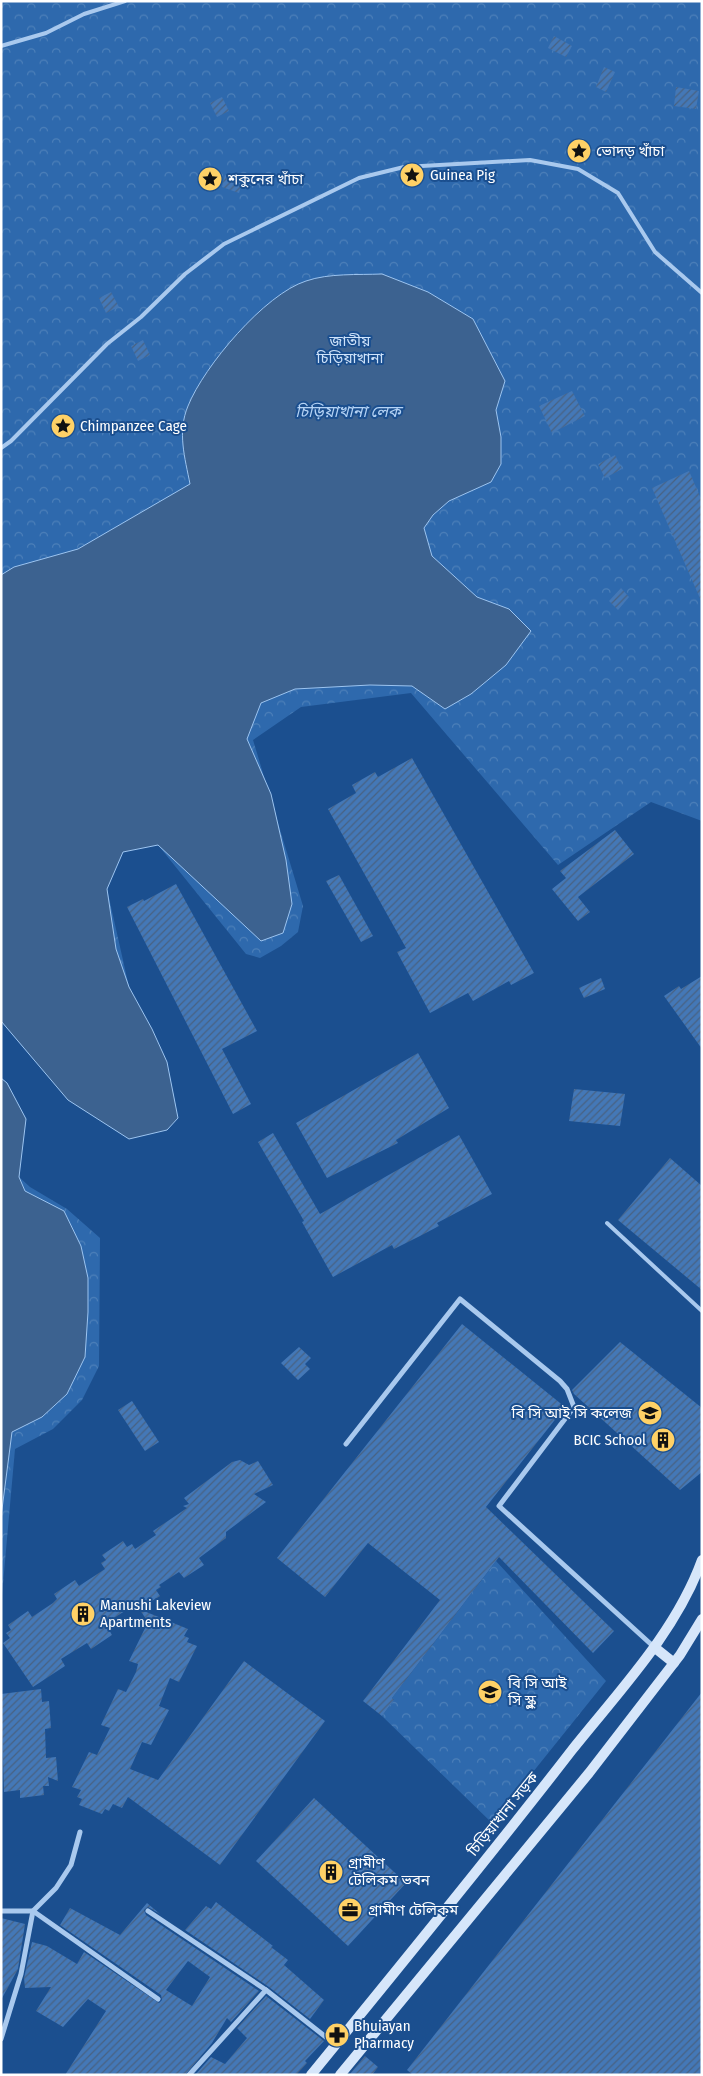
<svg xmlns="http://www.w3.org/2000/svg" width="703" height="2076" viewBox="0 0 703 2076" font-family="'Fira Sans Condensed','Noto Sans Bengali',sans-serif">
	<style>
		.park { fill: url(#park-crowns) }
		.water { fill: #3c6290; stroke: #9cc4f0 }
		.building { fill: url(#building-hatch); fill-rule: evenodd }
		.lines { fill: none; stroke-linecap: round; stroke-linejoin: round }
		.service { stroke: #a9c9ee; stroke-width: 4 }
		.minor { stroke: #a9c9ee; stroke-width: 5 }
		.secondary { stroke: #d6e6fa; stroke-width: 10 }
		.labels { text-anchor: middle; stroke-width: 4; stroke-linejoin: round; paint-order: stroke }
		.poi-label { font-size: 15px; fill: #fff; stroke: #1b4f8f; text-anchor: start }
		.park-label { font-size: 15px; fill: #cfe3fa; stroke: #1b4f8f }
		.street-label { font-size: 15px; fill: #fff; stroke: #1b4f8f }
		.water-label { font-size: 16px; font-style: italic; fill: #b5d3f5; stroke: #1b4f8f }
	</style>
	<defs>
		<pattern id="park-crowns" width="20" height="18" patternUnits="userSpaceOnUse" patternTransform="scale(1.25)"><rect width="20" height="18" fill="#2e69ad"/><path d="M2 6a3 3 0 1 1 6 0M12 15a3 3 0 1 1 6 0" fill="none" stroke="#4d80b9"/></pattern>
		<pattern id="building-hatch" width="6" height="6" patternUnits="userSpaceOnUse" patternTransform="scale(1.25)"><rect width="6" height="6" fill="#4478b7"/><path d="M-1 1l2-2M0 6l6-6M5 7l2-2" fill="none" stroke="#486282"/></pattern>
	</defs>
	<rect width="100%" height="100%" fill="#1b4f8f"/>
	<!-- park -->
	<g class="park">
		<path d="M 1,1 L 702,1 L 702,821 L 651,802 L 558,865 L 411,693 L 301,707 L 253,740 L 303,906 L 298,932 L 281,946 L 260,958 L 246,954 L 158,845 L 123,852 L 107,889 L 129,987 L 167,1062 L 178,1118 L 129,1139 L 68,1100 L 1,1021 Z"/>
		<path d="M 1,1078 L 7,1083 L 26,1119 L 19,1177 L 30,1187 L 67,1209 L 100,1238 L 99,1366 L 82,1400 L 53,1429 L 15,1449 L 1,1606 Z"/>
		<path d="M 496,1561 L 606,1681 L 492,1823 L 382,1716 L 394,1700 L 392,1698 Z"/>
	</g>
	<!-- water -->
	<g class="water">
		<path d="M 382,274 L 428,292 L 473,319 L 505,381 L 496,410 L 501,437 L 501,464 L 491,482 L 449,501 L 433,515 L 424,528 L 432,556 L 477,597 L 509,609 L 531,631 L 506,665 L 471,694 L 445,709 L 412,686 L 370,685 L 295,689 L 261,703 L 247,739 L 271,794 L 286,860 L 292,904 L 283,933 L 261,941 L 158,845 L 123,852 L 107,889 L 116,949 L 129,987 L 152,1029 L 167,1062 L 178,1118 L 167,1130 L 129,1139 L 68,1100 L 1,1021 L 1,575 L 14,567 L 78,549 L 190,484 C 185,458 177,432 188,406 C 204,366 265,294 306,281 C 329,273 358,275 382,274 Z"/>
		<path d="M 1,1078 L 7,1083 L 26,1119 L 19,1177 L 25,1191 L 64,1211 L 81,1246 L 88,1278 L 88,1312 L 85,1357 L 67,1394 L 42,1417 L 12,1432 L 1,1517 Z"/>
	</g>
	<!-- building -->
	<g class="building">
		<path d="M 554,36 L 572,46 L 566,57 L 548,48 Z"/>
		<path d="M 604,67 L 615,72 L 606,92 L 596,87 Z"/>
		<path d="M 676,87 L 699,91 L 696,109 L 674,106 Z"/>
		<path d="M 222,97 L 229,111 L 217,117 L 210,103 Z"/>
		<path d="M 225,175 L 243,180 L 239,193 L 222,187 Z"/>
		<path d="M 111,292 L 119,307 L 106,313 L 99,298 Z"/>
		<path d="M 143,340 L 150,355 L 138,361 L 131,346 Z"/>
		<path d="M 572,391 L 585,416 L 552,433 L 539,406 Z"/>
		<path d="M 615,455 L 622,469 L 605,478 L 598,464 Z"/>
		<path d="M 689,471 L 702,501 L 702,603 L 652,488 Z"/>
		<path d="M 621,588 L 629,597 L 618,610 L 609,601 Z"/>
		<path d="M 412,758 L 534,973 L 511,985 L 509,981 L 473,1001 L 468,993 L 430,1013 L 397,952 L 406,948 L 328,809 L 356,793 L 352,785 L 375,772 L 378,777 Z"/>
		<path d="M 615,830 L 634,854 L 578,897 L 590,912 L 578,921 L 552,889 L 566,878 L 560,871 Z"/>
		<path d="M 339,875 L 373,936 L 361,942 L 326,881 Z"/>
		<path d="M 176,884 L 257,1031 L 222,1049 L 251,1104 L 233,1114 L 127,907 L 143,899 L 144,901 Z"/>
		<path d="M 702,976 L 702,1049 L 664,996 L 679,986 L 681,989 Z"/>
		<path d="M 601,978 L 605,989 L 584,998 L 579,988 Z"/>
		<path d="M 418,1053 L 449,1108 L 396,1140 L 398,1143 L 327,1178 L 296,1123 Z"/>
		<path d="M 574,1089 L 625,1094 L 620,1126 L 569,1121 Z"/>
		<path d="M 273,1133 L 320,1214 L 459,1135 L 492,1194 L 437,1223 L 439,1226 L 420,1236 L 394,1249 L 392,1245 L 333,1277 L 302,1222 L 304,1221 L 258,1142 Z"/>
		<path d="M 670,1158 L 702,1186 L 702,1290 L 618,1220 Z"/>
		<path d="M 462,1324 L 565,1407 L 486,1507 L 614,1631 L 593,1653 L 499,1557 L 392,1698 L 394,1700 L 382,1716 L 363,1701 L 440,1600 L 368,1543 L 325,1597 L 277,1558 Z"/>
		<path d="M 620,1342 L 702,1408 L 702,1472 L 680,1490 L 574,1394 L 572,1390 Z"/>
		<path d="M 299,1347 L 311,1358 L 305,1364 L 310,1369 L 298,1380 L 281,1363 Z"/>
		<path d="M 132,1401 L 159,1442 L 145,1451 L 118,1410 Z"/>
		<path d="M 240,1460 L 249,1465 L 258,1461 L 273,1485 L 254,1494 L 266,1502 L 226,1532 L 226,1538 L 199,1558 L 204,1565 L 184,1578 L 179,1572 L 159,1585 L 161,1587 L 156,1590 L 160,1596 L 139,1609 L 188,1629 L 184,1636 L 189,1638 L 187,1642 L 197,1646 L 179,1682 L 170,1678 L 159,1706 L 169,1710 L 151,1745 L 142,1742 L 130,1769 L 158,1780 L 244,1661 L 325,1721 L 220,1865 L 128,1797 L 122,1808 L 113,1804 L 109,1811 L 105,1809 L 102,1814 L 79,1805 L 82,1799 L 77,1797 L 81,1790 L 72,1787 L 89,1752 L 97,1755 L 110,1728 L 101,1725 L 118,1689 L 126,1692 L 136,1672 L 138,1664 L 129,1661 L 148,1622 L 136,1604 L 109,1621 L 112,1626 L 108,1628 L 112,1635 L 91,1649 L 87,1643 L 61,1659 L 65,1666 L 33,1687 L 3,1643 L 10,1638 L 6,1633 L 11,1630 L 8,1625 L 28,1611 L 32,1617 L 53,1603 L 57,1599 L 54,1594 L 75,1580 L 79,1586 L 105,1569 L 101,1563 L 106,1560 L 102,1555 L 123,1541 L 127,1547 L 132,1544 L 135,1549 L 156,1535 L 153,1531 L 187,1508 L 183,1506 L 189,1504 L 184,1498 L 232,1462 Z"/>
		<path d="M 41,1689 L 42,1702 L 49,1701 L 51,1728 L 45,1729 L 46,1758 L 56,1757 L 58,1781 L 48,1777 L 49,1786 L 43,1786 L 44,1795 L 20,1798 L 20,1790 L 4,1792 L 1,1694 Z"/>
		<path d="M 702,1692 L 702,2075 L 413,2075 L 407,2070 Z"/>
		<path d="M 314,1798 L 406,1883 L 348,1946 L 256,1861 Z"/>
		<path d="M 216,1902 L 273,1946 L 271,1947 L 288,1960 L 284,1965 L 324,2000 L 310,2019 L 269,1987 L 185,1930 L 206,1906 L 211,1909 Z"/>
		<path d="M 147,1903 L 160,1914 L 148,1907 L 144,1910 L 146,1915 L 259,1991 L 231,2022 L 227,2018 L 212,2043 L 185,2075 L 65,2075 L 106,2011 L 88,1999 L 63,2027 L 36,2011 L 51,1987 L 25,1988 L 24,1978 L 32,1942 L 47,1946 L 77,1964 L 84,1952 L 159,2003 L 162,2000 L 161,1995 L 60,1925 L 70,1908 L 120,1935 ZM 188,1961 L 210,1977 L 192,2006 L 166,1990 Z"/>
		<path d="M 1,1918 L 25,1924 L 18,1969 L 1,2000 Z"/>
		<path d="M 266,1996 L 324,2041 L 305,2061 L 307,2063 L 296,2075 L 195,2075 L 211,2057 L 225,2064 L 247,2038 L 237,2028 Z"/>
		<path d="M 365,2056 L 378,2067 L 372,2075 L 349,2075 Z"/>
	</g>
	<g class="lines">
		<!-- service -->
		<g class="service">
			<path d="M 1,46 L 46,33 L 84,14 L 125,1"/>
			<path d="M 1,448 L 11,441 L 107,344 L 141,317 L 185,274 L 224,244 L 359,178 L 404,167 L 530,160 L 578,169 L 618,193 L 655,252 L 702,293"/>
			<path d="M 607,1223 L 702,1311"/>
		</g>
		<!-- minor -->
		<g class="minor">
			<path d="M 346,1444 L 460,1299 L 560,1381 L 567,1389 L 574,1407 L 499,1506 L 654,1647"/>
			<path d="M 1,1911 L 33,1911 L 158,1999"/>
			<path d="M 148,1911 L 266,1990 L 336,2045"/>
			<path d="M 1,2039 L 21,1974 L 33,1911 L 56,1888 L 71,1865 L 80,1832"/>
			<path d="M 189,2075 L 266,1990"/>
		</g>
		<!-- secondary -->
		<g class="secondary">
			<path d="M 654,1647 L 674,1663"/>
			<path d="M 311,2075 C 399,1967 487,1860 572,1750 C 619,1691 676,1632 702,1560"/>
			<path d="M 340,2075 L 589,1773 L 680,1655 L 702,1619"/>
		</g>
	</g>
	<!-- icons -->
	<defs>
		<symbol id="sight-disc" viewBox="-11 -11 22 22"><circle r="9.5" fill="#ffd166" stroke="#1b4f8f"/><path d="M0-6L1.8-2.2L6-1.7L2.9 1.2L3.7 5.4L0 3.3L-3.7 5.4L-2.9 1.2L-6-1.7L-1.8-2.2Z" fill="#111"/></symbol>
		<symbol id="university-disc" viewBox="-11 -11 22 22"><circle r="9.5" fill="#ffd166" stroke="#1b4f8f"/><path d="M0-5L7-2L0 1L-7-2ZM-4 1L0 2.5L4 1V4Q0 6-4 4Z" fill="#111"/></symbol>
		<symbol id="building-disc" viewBox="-11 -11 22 22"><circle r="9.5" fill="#ffd166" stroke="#1b4f8f"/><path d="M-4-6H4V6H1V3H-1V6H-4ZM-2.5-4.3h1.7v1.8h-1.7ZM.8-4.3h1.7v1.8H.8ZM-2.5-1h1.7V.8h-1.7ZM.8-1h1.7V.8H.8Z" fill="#111"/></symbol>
		<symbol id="school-disc" viewBox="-11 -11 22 22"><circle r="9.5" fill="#ffd166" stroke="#1b4f8f"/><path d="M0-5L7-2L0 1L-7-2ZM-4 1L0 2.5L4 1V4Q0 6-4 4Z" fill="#111"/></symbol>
		<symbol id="office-disc" viewBox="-11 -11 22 22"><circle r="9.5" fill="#ffd166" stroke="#1b4f8f"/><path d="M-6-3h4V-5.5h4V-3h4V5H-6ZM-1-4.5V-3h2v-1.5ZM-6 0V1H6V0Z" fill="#111"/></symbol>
		<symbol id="pharmacy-disc" viewBox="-11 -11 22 22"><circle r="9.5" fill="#ffd166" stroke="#1b4f8f"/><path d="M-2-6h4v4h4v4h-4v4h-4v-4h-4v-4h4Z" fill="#111"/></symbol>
	</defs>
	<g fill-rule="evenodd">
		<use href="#sight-disc" x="565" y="137" width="28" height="28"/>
		<use href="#sight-disc" x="398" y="161" width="28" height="28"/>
		<use href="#sight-disc" x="196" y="165" width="28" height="28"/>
		<use href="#sight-disc" x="49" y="412" width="28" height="28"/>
		<use href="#university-disc" x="636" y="1399" width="28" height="28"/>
		<use href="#building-disc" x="649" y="1426" width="28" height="28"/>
		<use href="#building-disc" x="69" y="1600" width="28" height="28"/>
		<use href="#school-disc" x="476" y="1678" width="28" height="28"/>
		<use href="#building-disc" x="317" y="1858" width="28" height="28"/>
		<use href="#office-disc" x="336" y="1896" width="28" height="28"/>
		<use href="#pharmacy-disc" x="323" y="2021" width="28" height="28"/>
	</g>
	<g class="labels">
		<!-- poi labels -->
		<g class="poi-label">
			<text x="596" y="156">ভোদড় খাঁচা</text>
			<text x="430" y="180">Guinea Pig</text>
			<text x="228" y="184">শকুনের খাঁচা</text>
			<text x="80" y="431">Chimpanzee Cage</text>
			<text x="632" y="1418" text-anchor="end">বি সি আই সি কলেজ</text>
			<text x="646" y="1445" text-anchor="end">BCIC School</text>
			<text x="100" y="1610">Manushi Lakeview<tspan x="100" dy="17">Apartments</tspan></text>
			<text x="508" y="1688">বি সি আই<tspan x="508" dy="17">সি স্কুল</tspan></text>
			<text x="348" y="1868">গ্রামীণ<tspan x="348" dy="17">টেলিকম ভবন</tspan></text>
			<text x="368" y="1915">গ্রামীণ টেলিকম</text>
			<text x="354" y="2031">Bhuiayan<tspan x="354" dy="17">Pharmacy</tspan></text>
		</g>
		<!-- park labels -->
		<g class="park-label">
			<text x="350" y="346">জাতীয়<tspan x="350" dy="17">চিড়িয়াখানা</tspan></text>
		</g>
		<!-- street labels -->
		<g class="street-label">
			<text transform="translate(503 1814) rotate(-51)" y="5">চিড়িয়াখানা সড়ক</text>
		</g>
		<!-- water labels -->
		<g class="water-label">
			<text x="348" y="417">চিড়িয়াখানা লেক</text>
		</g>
	</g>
	<!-- border -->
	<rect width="703" height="2076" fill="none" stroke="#ffffff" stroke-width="5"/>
</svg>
